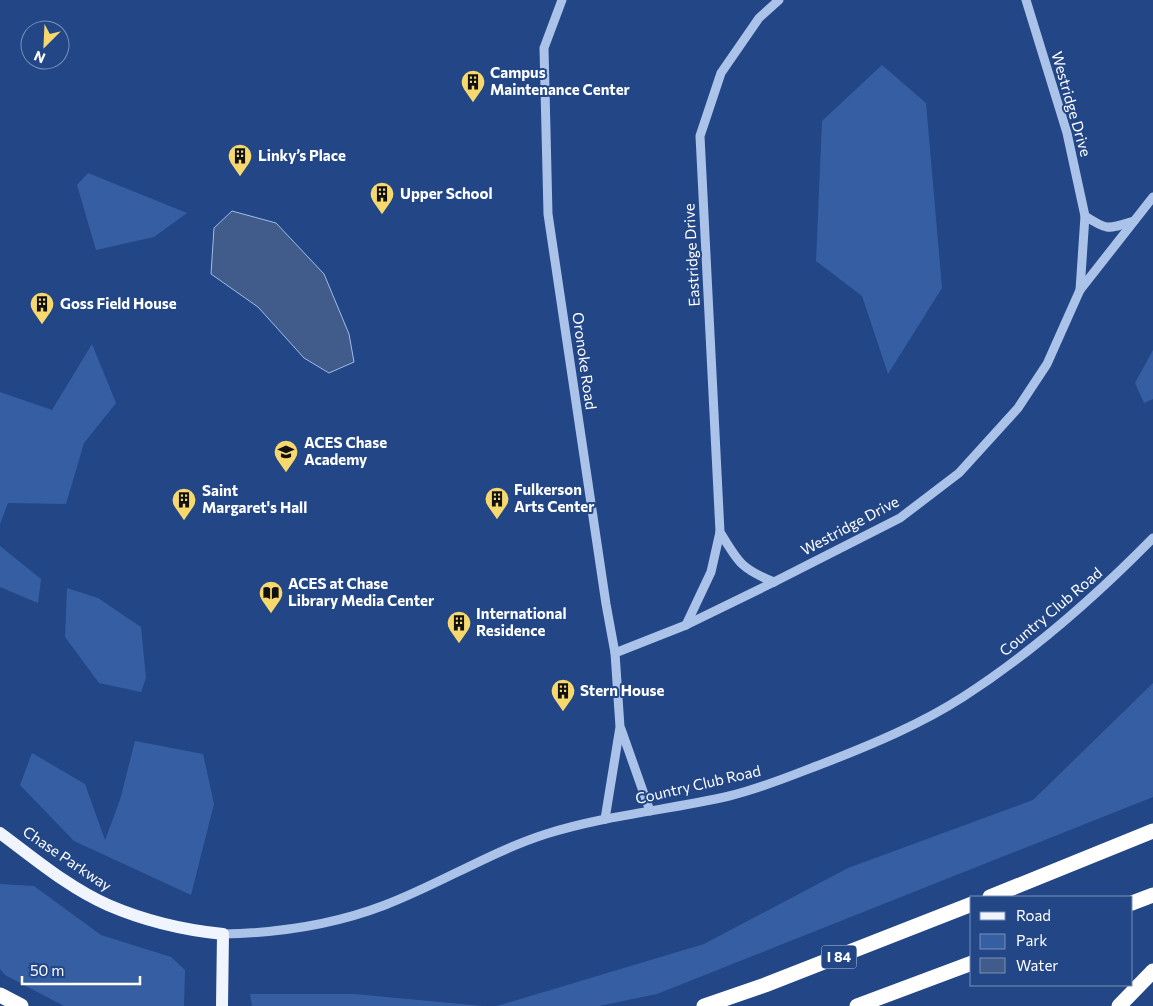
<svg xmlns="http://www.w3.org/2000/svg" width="1153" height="1006" viewBox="0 0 1153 1006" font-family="Commissioner,sans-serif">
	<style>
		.green { fill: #365fa3 }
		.water { fill: #415b8a; stroke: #9fbdea }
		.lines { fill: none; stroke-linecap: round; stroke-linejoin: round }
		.minor { stroke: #abc3e9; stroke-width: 9 }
		.major { stroke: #eff4fe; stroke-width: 12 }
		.highway { stroke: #fff; stroke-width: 15 }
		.labels { text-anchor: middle; stroke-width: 4; stroke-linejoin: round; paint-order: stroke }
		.shield { fill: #224686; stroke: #bdc8db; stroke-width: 1 }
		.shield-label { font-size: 14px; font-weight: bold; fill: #fff }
		.poi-label { font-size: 15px; font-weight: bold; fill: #fff; stroke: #224686; text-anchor: start }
		.street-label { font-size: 15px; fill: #fff; stroke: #224686 }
	</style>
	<rect width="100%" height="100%" fill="#224686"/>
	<!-- green -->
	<g class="green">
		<path d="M 882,65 L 926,103 L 942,288 L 888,374 L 862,296 L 816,261 L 822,121 Z"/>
		<path d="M 88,173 L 187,213 L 154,237 L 96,250 L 77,185 Z"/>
		<path d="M 92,344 L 116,403 L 84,443 L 66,504 L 8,503 L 0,524 L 0,392 L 52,410 Z"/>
		<path d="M 1153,350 L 1153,399 L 1144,403 L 1135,383 Z"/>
		<path d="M 0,546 L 41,579 L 38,603 L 0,587 Z"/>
		<path d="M 67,588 L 98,598 L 141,627 L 146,678 L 141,692 L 99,683 L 65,637 Z"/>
		<path d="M 1153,683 L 1153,797 L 657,994 L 599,1006 L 497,1006 L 704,944 L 848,868 L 1033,800 Z"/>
		<path d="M 135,741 L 203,754 L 214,804 L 191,895 L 74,841 L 20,785 L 32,753 L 85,784 L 105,840 L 120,800 Z"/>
		<path d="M 0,884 L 34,886 L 101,935 L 171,957 L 185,970 L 184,1006 L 64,1006 L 5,975 L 0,969 Z"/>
		<path d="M 250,994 L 354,994 L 483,1006 L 252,1006 Z"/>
	</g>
	<!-- water -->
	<path class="water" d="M 232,211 L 276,223 L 324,274 L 349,334 L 354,362 L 329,373 L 304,358 L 258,307 L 211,274 L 214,228 Z"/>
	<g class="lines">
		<!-- minor -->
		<g class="minor">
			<path d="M 562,0 L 544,48 L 548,214 L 606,604 L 615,653 L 620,727 L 605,819"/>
			<path d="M 1026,0 L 1067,133 L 1085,216 C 1108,231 1108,229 1134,221"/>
			<path d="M 1080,290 L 1153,197"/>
			<path d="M 774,582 C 741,569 738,562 720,532 L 700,136 L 721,73 L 759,18 L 779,0"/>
			<path d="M 686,625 L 711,572 L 720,532"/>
			<path d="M 615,653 L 686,625 L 774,582 L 900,518 L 959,473 L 1018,408 L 1047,364 L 1080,290 L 1085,216"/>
			<path d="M 621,729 L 650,811"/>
			<path d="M 223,934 C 278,933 333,925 385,905 C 440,884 490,852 546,834 C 606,815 669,810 729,796 C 763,788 795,774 827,762 C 873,744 921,724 963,697 C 1033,652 1095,597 1153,538"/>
		</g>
		<!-- major -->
		<path class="major" d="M 0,833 C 34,858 69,888 108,905 C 145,921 183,930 223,934 L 222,1006"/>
		<!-- highway -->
		<g class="highway">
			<path d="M 990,897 L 1153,831"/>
			<path d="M 1132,903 L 1153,895"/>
			<path d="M 0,995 L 21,1006"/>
			<path d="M 704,1006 L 765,985 L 972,904"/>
			<path d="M 857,1006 L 972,963"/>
			<path d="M 1119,1006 L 1153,971"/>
		</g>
	</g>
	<!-- icons -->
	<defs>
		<symbol id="building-pin" viewBox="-11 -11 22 30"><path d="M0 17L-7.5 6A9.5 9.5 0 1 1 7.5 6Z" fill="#f6d86d" stroke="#224686"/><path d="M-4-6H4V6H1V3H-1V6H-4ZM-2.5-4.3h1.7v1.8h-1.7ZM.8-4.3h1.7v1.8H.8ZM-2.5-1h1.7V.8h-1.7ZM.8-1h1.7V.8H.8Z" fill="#111"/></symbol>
		<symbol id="school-pin" viewBox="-11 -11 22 30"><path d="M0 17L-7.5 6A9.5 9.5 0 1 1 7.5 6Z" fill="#f6d86d" stroke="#224686"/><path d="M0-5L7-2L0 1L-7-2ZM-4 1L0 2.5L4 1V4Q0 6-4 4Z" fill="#111"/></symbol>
		<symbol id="library-pin" viewBox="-11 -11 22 30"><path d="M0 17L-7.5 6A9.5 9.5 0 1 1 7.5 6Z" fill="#f6d86d" stroke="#224686"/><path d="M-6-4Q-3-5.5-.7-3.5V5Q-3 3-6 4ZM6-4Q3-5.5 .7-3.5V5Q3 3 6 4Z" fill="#111"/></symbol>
	</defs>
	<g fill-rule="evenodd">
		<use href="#building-pin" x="459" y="68" width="28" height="38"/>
		<use href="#building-pin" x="226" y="142" width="28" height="38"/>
		<use href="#building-pin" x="368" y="180" width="28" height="38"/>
		<use href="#building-pin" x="28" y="290" width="28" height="38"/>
		<use href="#school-pin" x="272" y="438" width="28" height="38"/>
		<use href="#building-pin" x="483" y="485" width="28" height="38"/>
		<use href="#building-pin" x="170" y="486" width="28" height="38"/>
		<use href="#library-pin" x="257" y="579" width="28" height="38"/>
		<use href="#building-pin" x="445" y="609" width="28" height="38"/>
		<use href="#building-pin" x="549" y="677" width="28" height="38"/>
	</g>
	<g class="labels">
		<!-- shield labels -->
		<rect class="shield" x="821.5" y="945.5" width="35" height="23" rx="4"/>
		<g class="shield-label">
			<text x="839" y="962">I 84</text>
		</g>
		<!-- poi labels -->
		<g class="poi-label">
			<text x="490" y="78">Campus<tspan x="490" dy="17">Maintenance Center</tspan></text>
			<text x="258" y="161">Linky’s Place</text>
			<text x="400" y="199">Upper School</text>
			<text x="60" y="309">Goss Field House</text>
			<text x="304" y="448">ACES Chase<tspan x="304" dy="17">Academy</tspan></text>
			<text x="514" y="495">Fulkerson<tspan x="514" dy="17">Arts Center</tspan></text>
			<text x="202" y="496">Saint<tspan x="202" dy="17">Margaret's Hall</tspan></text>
			<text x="288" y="589">ACES at Chase<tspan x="288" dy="17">Library Media Center</tspan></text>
			<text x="476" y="619">International<tspan x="476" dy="17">Residence</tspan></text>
			<text x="580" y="696">Stern House</text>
		</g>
		<!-- street labels -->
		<g class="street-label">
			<text transform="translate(1071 104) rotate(74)" y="5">Westridge Drive</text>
			<text transform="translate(692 255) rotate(-93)" y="5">Eastridge Drive</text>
			<text transform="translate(584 361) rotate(82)" y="5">Oronoke Road</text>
			<text transform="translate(850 526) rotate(-28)" y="5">Westridge Drive</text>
			<text transform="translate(1051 612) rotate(-40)" y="5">Country Club Road</text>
			<text transform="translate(698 785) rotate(-13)" y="5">Country Club Road</text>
			<text transform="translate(67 859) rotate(34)" y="5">Chase Parkway</text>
		</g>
	</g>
	<!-- legend -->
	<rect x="970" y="896" width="162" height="90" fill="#224686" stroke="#7a90b6"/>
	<rect x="980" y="912" width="25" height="8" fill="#eff4fe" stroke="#7a90b6"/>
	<text x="1016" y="921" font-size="15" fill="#ffffff">Road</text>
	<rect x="980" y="934" width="25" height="15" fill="#365fa3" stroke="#7a90b6"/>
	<text x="1016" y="946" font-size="15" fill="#ffffff">Park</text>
	<rect x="980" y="958" width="25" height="15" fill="#415b8a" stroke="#7a90b6"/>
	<text x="1016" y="971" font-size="15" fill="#ffffff">Water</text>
	<!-- north arrow -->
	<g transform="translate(45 45) rotate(204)"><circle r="24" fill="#224686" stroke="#7a90b6"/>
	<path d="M0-4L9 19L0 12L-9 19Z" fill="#f6d86d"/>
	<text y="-8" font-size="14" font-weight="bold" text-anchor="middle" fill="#ffffff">N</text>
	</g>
	<!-- scale -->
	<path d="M22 976v8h118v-8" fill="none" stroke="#ffffff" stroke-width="2.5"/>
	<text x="30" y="976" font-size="15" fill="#ffffff" stroke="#224686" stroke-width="4" paint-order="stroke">50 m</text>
</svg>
